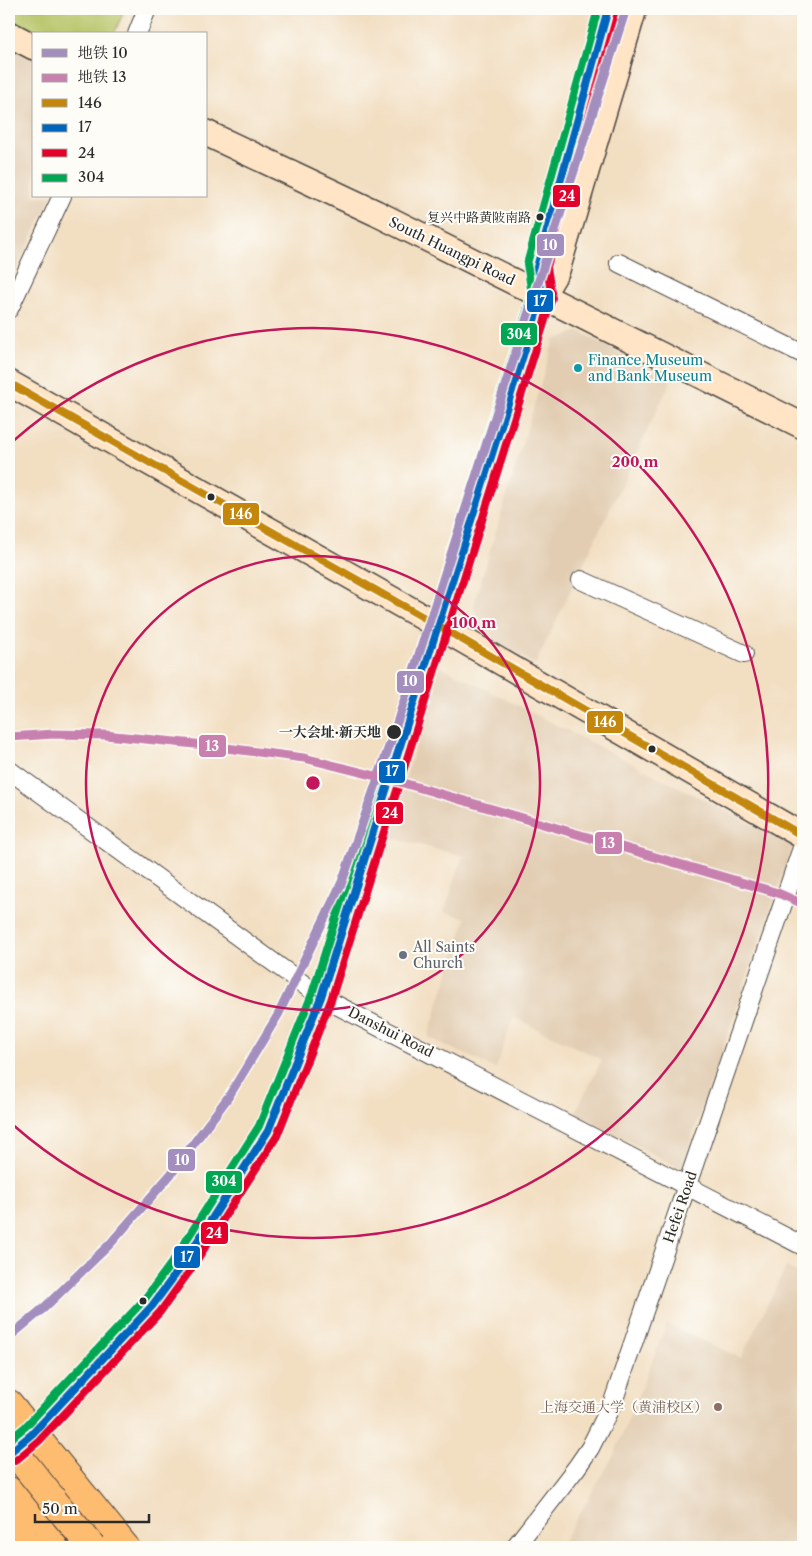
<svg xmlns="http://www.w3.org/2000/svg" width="812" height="1556" viewBox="0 0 812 1556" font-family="'Libre Caslon Text','Noto Serif SC',serif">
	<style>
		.built { fill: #e2cdb2 }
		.green { fill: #b5c264; stroke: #707648 }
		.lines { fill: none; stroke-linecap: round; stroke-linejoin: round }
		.street-casing { stroke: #494642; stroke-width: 20 }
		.secondary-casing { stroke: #494642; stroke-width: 28 }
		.primary-casing { stroke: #494642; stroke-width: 30 }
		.highway-casing { stroke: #494642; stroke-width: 30 }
		.street { stroke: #fff; stroke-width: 18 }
		.secondary { stroke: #ffe4c6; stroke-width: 25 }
		.primary { stroke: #febc70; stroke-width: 28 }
		.highway { stroke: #febc70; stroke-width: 28 }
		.highway-bridge-casing { stroke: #494642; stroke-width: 30; stroke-linecap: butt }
		.highway-bridge { stroke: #febc70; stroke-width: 28 }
		.bus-1-casing { stroke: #fdfcf7; stroke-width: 11 }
		.bus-2-casing { stroke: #fdfcf7; stroke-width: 11 }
		.bus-3-casing { stroke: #fdfcf7; stroke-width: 11 }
		.bus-4-casing { stroke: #fdfcf7; stroke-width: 11 }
		.bus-1 { stroke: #c4870b; stroke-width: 8 }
		.bus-2 { stroke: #0065bd; stroke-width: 8 }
		.bus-3 { stroke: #e4002b; stroke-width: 8 }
		.bus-4 { stroke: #00a651; stroke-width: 8 }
		.metro-1-casing { stroke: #fdfcf7; stroke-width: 12 }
		.metro-2-casing { stroke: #fdfcf7; stroke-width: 12 }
		.metro-1 { stroke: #a38ebd; stroke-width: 9 }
		.metro-2 { stroke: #c880ae; stroke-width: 9 }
		.ring { fill: none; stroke: #c2185b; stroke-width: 2.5 }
		.bus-dot { fill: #2b2b2b; stroke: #fdfcf7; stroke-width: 2 }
		.culture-dot { fill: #0f9aa8; stroke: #fdfcf7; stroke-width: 2 }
		.worship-dot { fill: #6b7280; stroke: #fdfcf7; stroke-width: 2 }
		.education-dot { fill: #8d6e63; stroke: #fdfcf7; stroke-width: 2 }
		.labels { text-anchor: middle; stroke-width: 4; stroke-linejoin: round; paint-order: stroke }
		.bus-label { font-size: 13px; fill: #2b2b2b; stroke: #fdfcf7; text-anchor: end }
		.street-label { font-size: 14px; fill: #2b2b2b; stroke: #fdfcf7 }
		.culture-label { font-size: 14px; fill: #0d838f; stroke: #fdfcf7; text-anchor: start }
		.stop-label { font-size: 14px; font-weight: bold; fill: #2b2b2b; stroke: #fdfcf7; text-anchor: end }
		.worship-label { font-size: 14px; fill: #5b616d; stroke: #fdfcf7; text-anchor: start }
		.education-label { font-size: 14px; fill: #785e54; stroke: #fdfcf7; text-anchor: end }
		.centre { fill: #c2185b; stroke: #fdfcf7; stroke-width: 2.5 }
		.ring-label { font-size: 15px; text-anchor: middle; font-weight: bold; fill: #c2185b; stroke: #fdfcf7; stroke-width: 4; stroke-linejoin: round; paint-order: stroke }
		.line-badge { stroke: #fdfcf7; stroke-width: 2 }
		.badge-label { font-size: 14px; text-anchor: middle; font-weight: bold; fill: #fff }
	</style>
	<rect width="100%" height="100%" fill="#fdfcf7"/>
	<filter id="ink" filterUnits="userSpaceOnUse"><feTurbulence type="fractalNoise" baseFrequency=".02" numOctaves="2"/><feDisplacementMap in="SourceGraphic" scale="10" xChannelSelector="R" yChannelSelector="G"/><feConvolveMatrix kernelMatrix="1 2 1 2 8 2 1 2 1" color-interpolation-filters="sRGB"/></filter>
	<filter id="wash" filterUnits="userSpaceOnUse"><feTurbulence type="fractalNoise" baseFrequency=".0096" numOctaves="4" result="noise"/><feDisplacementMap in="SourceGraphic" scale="20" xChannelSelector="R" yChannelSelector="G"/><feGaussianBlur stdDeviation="1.12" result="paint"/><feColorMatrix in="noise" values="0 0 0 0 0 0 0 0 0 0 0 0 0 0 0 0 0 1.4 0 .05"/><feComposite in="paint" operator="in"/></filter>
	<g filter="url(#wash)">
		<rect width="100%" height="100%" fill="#f2dec1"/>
		<!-- built -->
		<g class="built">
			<path d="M 9,45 L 34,57 L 34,196 L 52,196 L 9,284 Z"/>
			<path d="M 579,331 L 671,381 L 535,665 L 489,637 L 473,607 L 554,340 Z"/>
			<path d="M 440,666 L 793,845 L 681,1169 L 575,1113 L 602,1060 L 513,1017 L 496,1069 L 428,1037 L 466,918 L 444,912 L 463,856 L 388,837 Z"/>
			<path d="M 786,1267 L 803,1276 L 803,1547 L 560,1547 L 614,1455 L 667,1324 L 741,1358 Z"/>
		</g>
		<!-- green -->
		<path class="green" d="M 9,9 L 125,9 L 114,34 L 34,34 L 9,30 Z"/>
	</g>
	<g filter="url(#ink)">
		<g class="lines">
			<defs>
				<g id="street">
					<path d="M 137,34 L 147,9"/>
					<path d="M 619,263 L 803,354"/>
					<path d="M 9,309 L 62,196"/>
					<path d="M 581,580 L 744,654"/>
					<path d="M 9,770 L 321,997 L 803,1246"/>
					<path d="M 515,1547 L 577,1467 L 590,1448 L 613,1402 L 803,845"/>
				</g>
				<g id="secondary">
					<path d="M 9,34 L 34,47"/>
					<path d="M 206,133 L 376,213 L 803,426"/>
					<path d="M 542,295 L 537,267 L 608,9"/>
					<path d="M 9,383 L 437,625 L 803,836"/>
					<path d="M 17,1447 L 32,1434 L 152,1306 L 181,1267 L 268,1131 L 321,997 L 542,295 L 557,270 L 634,9"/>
				</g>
				<g id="primary">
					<path d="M 9,1404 L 125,1547"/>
					<path d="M 9,1517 L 32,1547"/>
				</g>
				<path id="highway" d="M 9,1491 L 54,1547"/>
			</defs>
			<!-- street casing -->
			<use href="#street" class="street-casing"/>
			<!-- secondary casing -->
			<use href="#secondary" class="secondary-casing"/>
			<!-- primary casing -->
			<use href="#primary" class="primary-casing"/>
			<!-- highway casing -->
			<use href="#highway" class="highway-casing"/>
			<!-- street -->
			<use href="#street" class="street"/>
			<!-- secondary -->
			<use href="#secondary" class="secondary"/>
			<!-- primary -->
			<use href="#primary" class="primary"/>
			<!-- highway -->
			<use href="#highway" class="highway"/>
			<defs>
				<path id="highway-bridge" d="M 9,1445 L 65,1515 L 92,1547"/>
			</defs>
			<!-- highway-bridge casing -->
			<use href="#highway-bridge" class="highway-bridge-casing"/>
			<!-- highway-bridge -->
			<use href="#highway-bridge" class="highway-bridge"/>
			<defs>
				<path id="bus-1" d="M 9,383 L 437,625 L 803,836"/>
				<path id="bus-2" d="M 9,1453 L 32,1434 L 152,1306 L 181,1267 L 268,1131 L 321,997 L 542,295 L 537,267 L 608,9"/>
				<path id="bus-3" d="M 15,1461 L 39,1441 L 160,1312 L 189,1272 L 277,1136 L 331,1000 L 552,298 L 547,267 L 618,12"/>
				<path id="bus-4" d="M 9,1440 L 25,1427 L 144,1300 L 173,1261 L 259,1126 L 312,994 L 532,294 L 527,264 L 598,9"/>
			</defs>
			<!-- bus-1 casing -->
			<use href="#bus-1" class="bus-1-casing"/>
			<!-- bus-2 casing -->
			<use href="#bus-2" class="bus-2-casing"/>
			<!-- bus-3 casing -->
			<use href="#bus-3" class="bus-3-casing"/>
			<!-- bus-4 casing -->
			<use href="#bus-4" class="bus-4-casing"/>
			<!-- bus-1 -->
			<use href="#bus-1" class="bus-1"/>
			<!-- bus-2 -->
			<use href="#bus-2" class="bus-2"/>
			<!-- bus-3 -->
			<use href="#bus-3" class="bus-3"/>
			<!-- bus-4 -->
			<use href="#bus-4" class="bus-4"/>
			<defs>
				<path id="metro-1" d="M 9,1337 L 45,1307 L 110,1244 L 171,1174 L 229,1096 L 278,1015 L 342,882 L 394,732 L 626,9"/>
				<path id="metro-2" d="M 9,737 L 54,734 L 105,735 L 195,744 L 304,758 L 400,782 L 778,893 L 803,904"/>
			</defs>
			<!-- metro-1 casing -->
			<use href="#metro-1" class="metro-1-casing"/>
			<!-- metro-2 casing -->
			<use href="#metro-2" class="metro-2-casing"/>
			<!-- metro-1 -->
			<use href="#metro-1" class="metro-1"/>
			<!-- metro-2 -->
			<use href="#metro-2" class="metro-2"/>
		</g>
	</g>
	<!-- distance rings -->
	<g class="ring">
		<circle cx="313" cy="783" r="227"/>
		<path d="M12 442A455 455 0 1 1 12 1124"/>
	</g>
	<!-- markers -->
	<g class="bus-dot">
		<circle cx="540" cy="217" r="4.5"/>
		<circle cx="211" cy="497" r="4.5"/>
		<circle cx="394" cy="732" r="8"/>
		<circle cx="652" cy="749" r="4.5"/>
		<circle cx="143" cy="1301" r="4.5"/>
	</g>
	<circle class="culture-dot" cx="578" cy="368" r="5"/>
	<circle class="worship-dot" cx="403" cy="955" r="5"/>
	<circle class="education-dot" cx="718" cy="1407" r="5"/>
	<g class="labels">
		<!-- bus labels -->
		<g class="bus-label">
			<text x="531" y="222">复兴中路黄陂南路</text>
		</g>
		<!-- street labels -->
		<g class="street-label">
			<text transform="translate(452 251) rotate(26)" y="5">South Huangpi Road</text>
			<text transform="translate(391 1032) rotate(27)" y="5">Danshui Road</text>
			<text transform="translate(680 1207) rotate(-71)" y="5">Hefei Road</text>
		</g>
		<!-- culture labels -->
		<g class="culture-label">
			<text x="588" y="365">Finance Museum<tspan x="588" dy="16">and Bank Museum</tspan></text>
		</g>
		<!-- stop labels -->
		<g class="stop-label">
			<text x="381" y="737">一大会址·新天地</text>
		</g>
		<!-- worship labels -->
		<g class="worship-label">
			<text x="413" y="952">All Saints<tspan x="413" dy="16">Church</tspan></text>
		</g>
		<!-- education labels -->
		<g class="education-label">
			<text x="708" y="1412">上海交通大学（黄浦校区）</text>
		</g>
	</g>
	<circle cx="313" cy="783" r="8" class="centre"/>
	<g class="ring-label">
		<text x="635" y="467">200 m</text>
		<text x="474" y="628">100 m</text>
	</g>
	<g class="line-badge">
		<rect x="552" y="184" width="29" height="24" rx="5" fill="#e4002b"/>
		<rect x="536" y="233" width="29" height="24" rx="5" fill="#a38ebd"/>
		<rect x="526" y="289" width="28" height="24" rx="5" fill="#0065bd"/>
		<rect x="500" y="322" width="38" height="24" rx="5" fill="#00a651"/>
		<rect x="222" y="502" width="38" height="24" rx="5" fill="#c4870b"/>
		<rect x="396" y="670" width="29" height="24" rx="5" fill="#a38ebd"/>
		<rect x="586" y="710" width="38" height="24" rx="5" fill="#c4870b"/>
		<rect x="198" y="734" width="29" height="24" rx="5" fill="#c880ae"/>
		<rect x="378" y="760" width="28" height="24" rx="5" fill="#0065bd"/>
		<rect x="375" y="801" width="29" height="24" rx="5" fill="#e4002b"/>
		<rect x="594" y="831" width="29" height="24" rx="5" fill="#c880ae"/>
		<rect x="167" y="1148" width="29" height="24" rx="5" fill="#a38ebd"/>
		<rect x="205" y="1170" width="38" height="24" rx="5" fill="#00a651"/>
		<rect x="200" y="1221" width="29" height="24" rx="5" fill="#e4002b"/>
		<rect x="173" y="1245" width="28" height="24" rx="5" fill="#0065bd"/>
	</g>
	<g class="badge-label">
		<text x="567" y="201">24</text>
		<text x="550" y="250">10</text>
		<text x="540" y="306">17</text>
		<text x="519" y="339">304</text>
		<text x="241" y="519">146</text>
		<text x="410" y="686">10</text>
		<text x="605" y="727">146</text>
		<text x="212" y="751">13</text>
		<text x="392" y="776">17</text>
		<text x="390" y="818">24</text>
		<text x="608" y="848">13</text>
		<text x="182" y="1165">10</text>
		<text x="224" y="1186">304</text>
		<text x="214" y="1238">24</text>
		<text x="187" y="1262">17</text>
	</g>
	<!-- margin -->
	<rect width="812" height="1556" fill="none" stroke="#fdfcf7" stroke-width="30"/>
	<!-- legend -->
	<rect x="32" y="32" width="175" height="165" fill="#fdfcf7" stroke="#a9a8a5"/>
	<rect x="42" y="49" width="25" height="8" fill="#a38ebd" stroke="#a9a8a5"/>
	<text x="78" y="58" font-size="15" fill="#2b2b2b">地铁 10</text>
	<rect x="42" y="74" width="25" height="8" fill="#c880ae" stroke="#a9a8a5"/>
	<text x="78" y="82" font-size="15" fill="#2b2b2b">地铁 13</text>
	<rect x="42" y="99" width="25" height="8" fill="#c4870b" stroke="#a9a8a5"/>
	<text x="78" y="108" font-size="15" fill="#2b2b2b">146</text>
	<rect x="42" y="124" width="25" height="8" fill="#0065bd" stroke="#a9a8a5"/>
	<text x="78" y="132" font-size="15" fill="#2b2b2b">17</text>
	<rect x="42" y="149" width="25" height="8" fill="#e4002b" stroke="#a9a8a5"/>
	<text x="78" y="158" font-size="15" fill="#2b2b2b">24</text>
	<rect x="42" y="174" width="25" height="8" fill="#00a651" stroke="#a9a8a5"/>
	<text x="78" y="182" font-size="15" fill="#2b2b2b">304</text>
	<!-- scale -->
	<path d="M35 1514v8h114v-8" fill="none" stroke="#2b2b2b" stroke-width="2.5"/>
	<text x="42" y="1514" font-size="15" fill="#2b2b2b" stroke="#fdfcf7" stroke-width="4" paint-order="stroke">50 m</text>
</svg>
